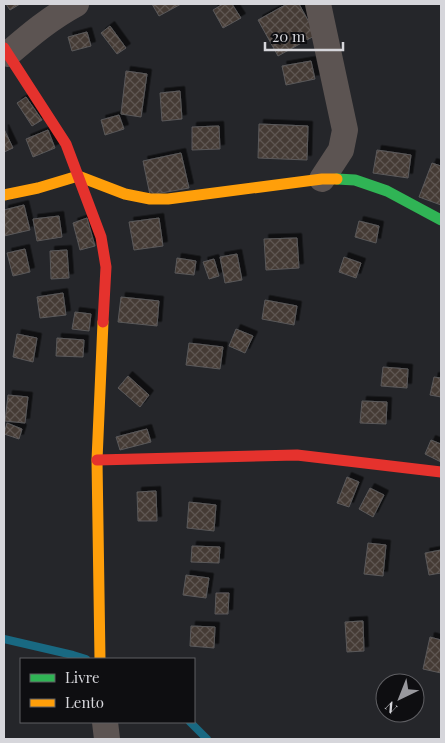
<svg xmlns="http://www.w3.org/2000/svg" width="445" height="743" viewBox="0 0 445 743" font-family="'Playfair Display',serif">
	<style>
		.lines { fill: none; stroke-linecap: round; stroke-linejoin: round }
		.stream { stroke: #196982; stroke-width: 8 }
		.building { fill: url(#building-cross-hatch); stroke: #5a595a; filter: url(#shadow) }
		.street { stroke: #5c5452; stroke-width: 26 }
		.fast { stroke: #30b455; stroke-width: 11 }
		.slow { stroke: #ff9f0a; stroke-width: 11 }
		.jam { stroke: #e5322d; stroke-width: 11 }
	</style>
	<defs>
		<pattern id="building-cross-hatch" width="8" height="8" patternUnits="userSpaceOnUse" patternTransform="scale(1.25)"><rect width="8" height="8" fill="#453b36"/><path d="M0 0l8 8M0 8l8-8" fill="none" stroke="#5f5752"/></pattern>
		<filter id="shadow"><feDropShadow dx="4.5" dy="-4.5" stdDeviation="0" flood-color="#0009"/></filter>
	</defs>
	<rect width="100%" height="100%" fill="#25262a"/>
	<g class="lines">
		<!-- stream -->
		<g class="stream">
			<path d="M 4,639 L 73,655 L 86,659"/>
			<path d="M 190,722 L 207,739"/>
		</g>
	</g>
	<!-- building -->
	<g class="building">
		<path d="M 6,4 L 20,4 L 10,10 Z"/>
		<path d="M 152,4 L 181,4 L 159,16 Z"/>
		<path d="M 223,4 L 232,4 L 241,18 L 223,28 L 213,10 Z"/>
		<path d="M 287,4 L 299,4 L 316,35 L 278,56 L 258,20 Z"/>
		<path d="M 110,26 L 126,48 L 117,54 L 101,33 Z"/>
		<path d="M 87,32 L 91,46 L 72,51 L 68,37 Z"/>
		<path d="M 311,61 L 315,79 L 286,85 L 282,66 Z"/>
		<path d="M 126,71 L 147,74 L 141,117 L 121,114 Z"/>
		<path d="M 180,91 L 182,119 L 162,121 L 160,93 Z"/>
		<path d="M 26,97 L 42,120 L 32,126 L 17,103 Z"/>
		<path d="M 119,115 L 124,129 L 105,135 L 101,120 Z"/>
		<path d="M 259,124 L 308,126 L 307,160 L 258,158 Z"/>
		<path d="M 219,126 L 220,149 L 192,150 L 192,127 Z"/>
		<path d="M 4,129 L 13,148 L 4,152 Z"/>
		<path d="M 48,130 L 55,148 L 33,157 L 26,139 Z"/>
		<path d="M 377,150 L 411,155 L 408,178 L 373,173 Z"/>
		<path d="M 181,153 L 189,188 L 150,195 L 143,161 Z"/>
		<path d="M 432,163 L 441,166 L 441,205 L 419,197 Z"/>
		<path d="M 24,205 L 30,230 L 4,236 L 4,210 Z"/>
		<path d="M 59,216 L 62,237 L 37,241 L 33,219 Z"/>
		<path d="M 87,218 L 95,246 L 80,250 L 73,223 Z"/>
		<path d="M 159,218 L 163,246 L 134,250 L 129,222 Z"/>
		<path d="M 359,221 L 379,226 L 376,243 L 355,237 Z"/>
		<path d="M 297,238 L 299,268 L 266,270 L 264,239 Z"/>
		<path d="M 25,249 L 30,272 L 13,276 L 7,253 Z"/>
		<path d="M 67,250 L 69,278 L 51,279 L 50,251 Z"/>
		<path d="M 237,254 L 242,280 L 225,283 L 220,257 Z"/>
		<path d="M 344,257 L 361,263 L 356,278 L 339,272 Z"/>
		<path d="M 177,258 L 196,261 L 194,275 L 175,273 Z"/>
		<path d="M 214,259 L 219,276 L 209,279 L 203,262 Z"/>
		<path d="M 63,293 L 66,315 L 40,318 L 37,297 Z"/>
		<path d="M 121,297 L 159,301 L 157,326 L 118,322 Z"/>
		<path d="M 265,300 L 297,306 L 294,325 L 262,319 Z"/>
		<path d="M 75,312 L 91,314 L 89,331 L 72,329 Z"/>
		<path d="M 236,329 L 253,336 L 245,353 L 229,346 Z"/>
		<path d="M 17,334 L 37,338 L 33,362 L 13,357 Z"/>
		<path d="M 57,338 L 84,340 L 83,357 L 56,356 Z"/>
		<path d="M 189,343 L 223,347 L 220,369 L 186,365 Z"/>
		<path d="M 383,367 L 408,369 L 407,388 L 381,386 Z"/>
		<path d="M 128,376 L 149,395 L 140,407 L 118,388 Z"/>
		<path d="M 434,377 L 441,378 L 441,397 L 430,395 Z"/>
		<path d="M 8,395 L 28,397 L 25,423 L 5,421 Z"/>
		<path d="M 362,401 L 387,402 L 386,424 L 360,423 Z"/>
		<path d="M 7,423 L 22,429 L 19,439 L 4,434 Z"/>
		<path d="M 147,429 L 151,442 L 120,450 L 116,437 Z"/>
		<path d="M 431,440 L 441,444 L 441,462 L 425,454 Z"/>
		<path d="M 347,477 L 359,482 L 349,507 L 337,503 Z"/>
		<path d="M 370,488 L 384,495 L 373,517 L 359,509 Z"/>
		<path d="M 156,491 L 157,521 L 138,521 L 137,492 Z"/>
		<path d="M 189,502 L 216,505 L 214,531 L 187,528 Z"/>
		<path d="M 368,543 L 386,545 L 383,576 L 364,574 Z"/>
		<path d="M 192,546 L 220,547 L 219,563 L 191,562 Z"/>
		<path d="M 441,550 L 441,573 L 429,575 L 425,553 Z"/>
		<path d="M 186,575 L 209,578 L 206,598 L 183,595 Z"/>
		<path d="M 216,593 L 229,593 L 228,614 L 215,614 Z"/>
		<path d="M 363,621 L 364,651 L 347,652 L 345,622 Z"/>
		<path d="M 191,626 L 215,627 L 214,648 L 190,646 Z"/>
		<path d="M 430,637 L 441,640 L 441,673 L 423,669 Z"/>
	</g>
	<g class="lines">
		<!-- street -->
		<g class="street">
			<path d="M 318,4 L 345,130 L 341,150 L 322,179"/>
			<path d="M 8,54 C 30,35 50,18 76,4"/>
			<path d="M 105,722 L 107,739"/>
		</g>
		<!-- fast -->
		<path class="fast" d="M 337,179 L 355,180 L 387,191 L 441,220"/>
		<!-- slow -->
		<g class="slow">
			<path d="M 4,195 L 38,188 L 78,176 L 125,194 L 150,199 L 168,199 L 322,179 L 337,179"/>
			<path d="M 100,659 L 97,460 L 103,322"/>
		</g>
		<!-- jam -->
		<g class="jam">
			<path d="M 4,48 L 66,144 L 101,237 L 106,267 L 103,322"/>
			<path d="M 97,460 L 297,455 L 441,472"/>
		</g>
	</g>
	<!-- border -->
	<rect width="445" height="743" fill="none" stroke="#d6d6db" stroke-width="10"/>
	<!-- legend -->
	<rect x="20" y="658" width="175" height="65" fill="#0e0e11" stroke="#5e5e62"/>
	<rect x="30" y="674" width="25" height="8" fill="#30b455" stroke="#5e5e62"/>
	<text x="65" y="683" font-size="15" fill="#d6d6db">Livre</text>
	<rect x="30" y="699" width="25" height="8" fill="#ff9f0a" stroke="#5e5e62"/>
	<text x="65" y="708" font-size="15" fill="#d6d6db">Lento</text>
	<!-- north arrow -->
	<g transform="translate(400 698) rotate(223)"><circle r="24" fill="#0e0e11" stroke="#5e5e62"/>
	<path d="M0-4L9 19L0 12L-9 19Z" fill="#98989d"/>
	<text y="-8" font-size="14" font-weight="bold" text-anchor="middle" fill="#d6d6db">N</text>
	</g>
	<!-- scale -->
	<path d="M265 42v8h78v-8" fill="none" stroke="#d6d6db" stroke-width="2.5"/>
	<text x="272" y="42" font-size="15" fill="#d6d6db" stroke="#0e0e11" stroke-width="4" paint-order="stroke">20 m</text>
</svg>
